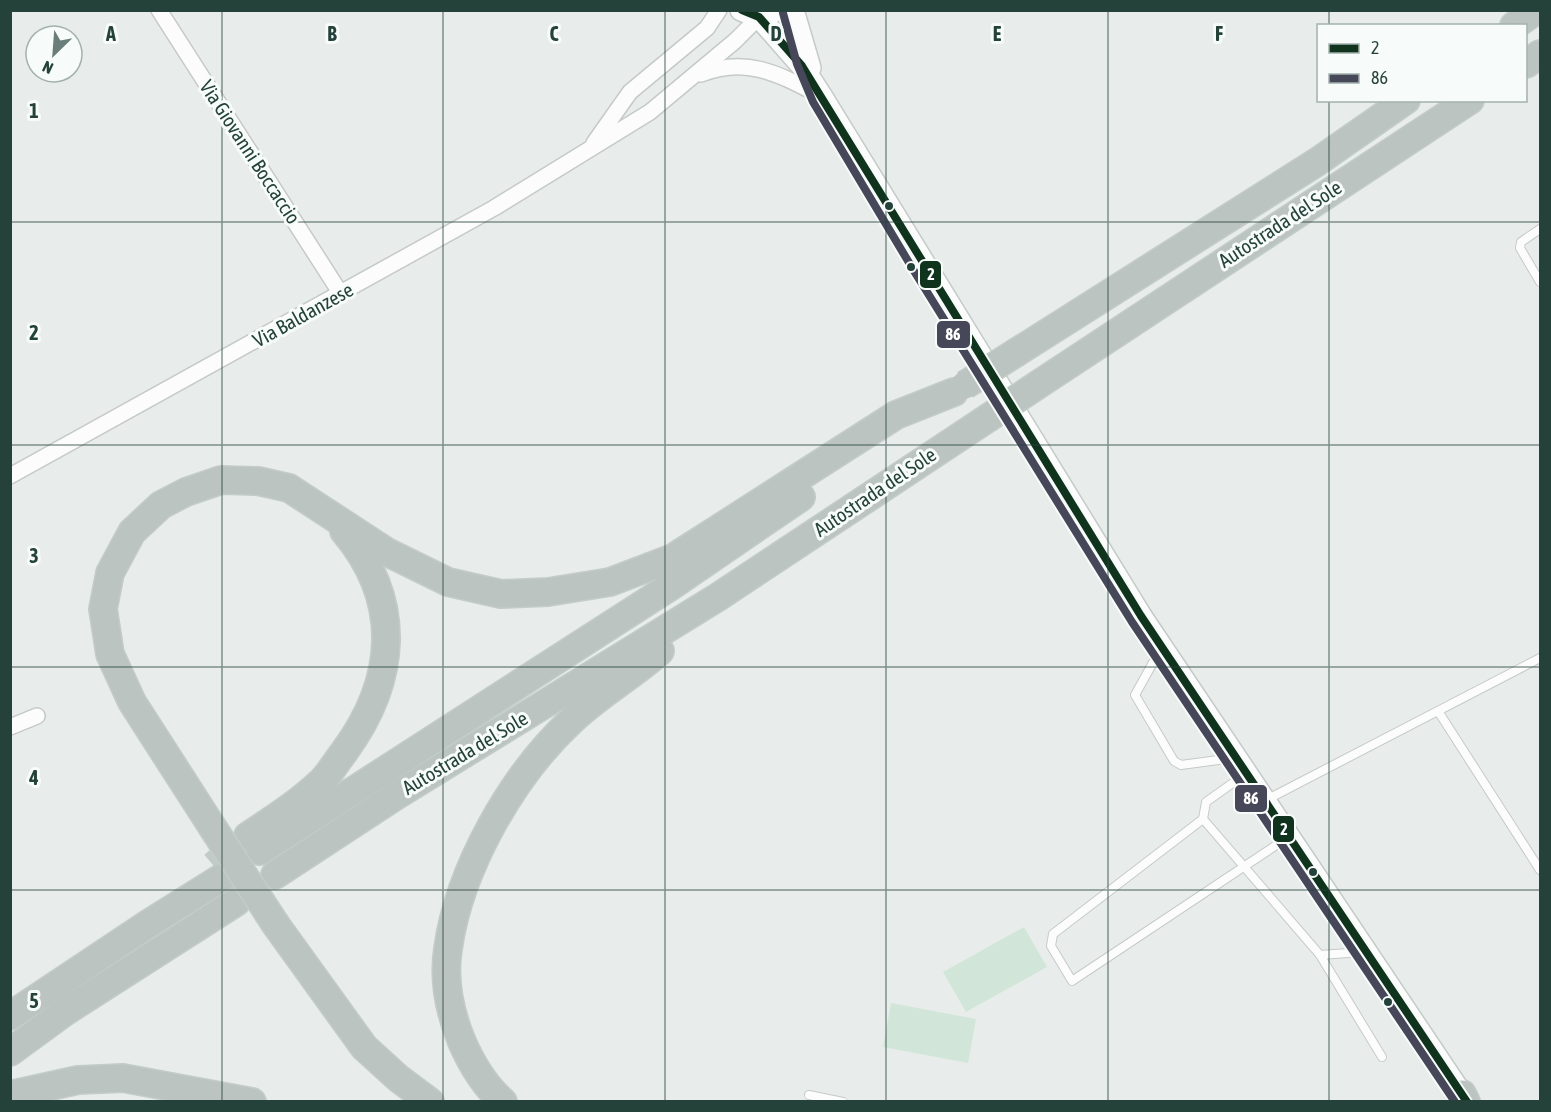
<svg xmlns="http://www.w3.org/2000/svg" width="1551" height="1112" viewBox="0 0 1551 1112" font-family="'Asap Condensed',sans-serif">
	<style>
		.green { fill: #d1e6d8 }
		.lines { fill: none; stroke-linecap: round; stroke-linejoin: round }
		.highway-tunnel { stroke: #c1cbc8; stroke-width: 27; stroke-dasharray: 27 14; stroke-linecap: butt }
		.lane-casing { stroke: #c5cac8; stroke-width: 10 }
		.street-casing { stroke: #c5cac8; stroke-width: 18 }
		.secondary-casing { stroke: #c3cbc8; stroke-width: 24 }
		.highway-casing { stroke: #c3ccc9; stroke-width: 30 }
		.lane { stroke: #fcfcfc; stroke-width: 8 }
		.street { stroke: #fcfcfc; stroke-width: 15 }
		.secondary { stroke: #fcfcfc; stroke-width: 21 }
		.highway { stroke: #bcc4c2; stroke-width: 27 }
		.highway-bridge-casing { stroke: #c3ccc9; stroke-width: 30; stroke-linecap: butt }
		.highway-bridge { stroke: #bcc4c2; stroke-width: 27 }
		.bus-1-casing { stroke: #f7fbf9; stroke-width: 12 }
		.bus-2-casing { stroke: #f7fbf9; stroke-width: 12 }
		.bus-1 { stroke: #10331d; stroke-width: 8 }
		.bus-2 { stroke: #47475a; stroke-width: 8 }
		.grid { fill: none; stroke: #24423a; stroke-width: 1.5; stroke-opacity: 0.55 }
		.bus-dot { fill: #24423a; stroke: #f7fbf9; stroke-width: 2 }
		.labels { text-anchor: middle; stroke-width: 6; stroke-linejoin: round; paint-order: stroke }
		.street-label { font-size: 20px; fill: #24423a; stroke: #f7fbf9 }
		.grid-label { font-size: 20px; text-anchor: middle; font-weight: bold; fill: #24423a; stroke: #f7fbf9; stroke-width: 6; stroke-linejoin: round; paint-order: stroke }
		.line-badge { stroke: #f7fbf9; stroke-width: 2 }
		.badge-label { font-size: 16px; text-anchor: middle; font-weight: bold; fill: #fff }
	</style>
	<rect width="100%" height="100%" fill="#e8edeb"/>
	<!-- green -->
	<g class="green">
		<path d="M 1024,927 L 1047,967 L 966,1012 L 943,972 Z"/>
		<path d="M 891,1003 L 976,1019 L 968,1063 L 883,1047 Z"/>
	</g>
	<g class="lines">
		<!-- highway-tunnel -->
		<path class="highway-tunnel" d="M 213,865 L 245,838"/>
		<defs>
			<g id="lane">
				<path d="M 1540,229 L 1521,242 L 1520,248 L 1540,282"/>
				<path d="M 1161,648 L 1135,695 L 1174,761 L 1181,765 L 1233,758"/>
				<path d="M 1438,711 L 1540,870"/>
				<path d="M 1244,775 L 1206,802 L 1203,819 L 1320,955 L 1382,1057"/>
				<path d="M 1268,799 L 1540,658"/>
				<path d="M 1203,819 L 1053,934 L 1051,946 L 1072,981 L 1287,838"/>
				<path d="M 1320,955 L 1363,952"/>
				<path d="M 809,1095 L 843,1102"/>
			</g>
			<g id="street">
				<path d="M 159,10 L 341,294"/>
				<path d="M 701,74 C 746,56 779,74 819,95"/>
				<path d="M 594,143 L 630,92 L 707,28 L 719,10"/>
				<path d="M 10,476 L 494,208 L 650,112 L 735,41 L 759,17"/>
				<path d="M 10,727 L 37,716"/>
			</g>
			<g id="secondary">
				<path d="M 741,10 L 759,17 L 778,10"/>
				<path d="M 793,10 L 810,68"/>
				<path d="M 759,17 L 802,66 L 822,97 L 1141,616 L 1467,1102"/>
			</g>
			<g id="highway">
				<path d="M 1514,26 L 1536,10"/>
				<path d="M 1526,64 L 1540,54"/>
				<path d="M 1017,352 L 1317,162 L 1406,100"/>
				<path d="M 1039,384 L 1470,100"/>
				<path d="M 211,825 L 132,702 L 110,654 L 103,609 L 110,573 L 132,532 L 161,505 L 186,492 L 221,480 L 258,481 L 289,488 L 387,552 L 448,582 L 501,594 L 548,592 L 610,582 L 673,558 L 896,415 L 954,392"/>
				<path d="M 248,836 C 274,819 300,802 322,781 C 330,773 337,761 344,752 C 397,680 403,601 344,531"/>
				<path d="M 260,851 L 668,588 L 801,497"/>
				<path d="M 275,875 L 397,795 L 718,597 L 988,418"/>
				<path d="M 276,925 L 364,1047 L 398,1078 L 430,1102"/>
				<path d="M 10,1016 L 148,924 L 223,877"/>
				<path d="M 10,1052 L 66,1011 L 236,902"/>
				<path d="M 1462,1094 L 1466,1102"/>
				<path d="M 10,1095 L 78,1080 L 123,1078 L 252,1102"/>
				<path d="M 503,1102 C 484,1085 472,1065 462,1042 C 450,1013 443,981 448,949 C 459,869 512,776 571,721 C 598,695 632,676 660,651"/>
			</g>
		</defs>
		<!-- lane casing -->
		<use href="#lane" class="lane-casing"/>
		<!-- street casing -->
		<use href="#street" class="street-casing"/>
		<!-- secondary casing -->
		<use href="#secondary" class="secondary-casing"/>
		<!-- highway casing -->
		<use href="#highway" class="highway-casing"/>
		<!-- lane -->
		<use href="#lane" class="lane"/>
		<!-- street -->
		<use href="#street" class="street"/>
		<!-- secondary -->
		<use href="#secondary" class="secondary"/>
		<!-- highway -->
		<use href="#highway" class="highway"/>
		<defs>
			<g id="highway-bridge">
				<path d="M 965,385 L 1017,352"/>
				<path d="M 988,418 L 1039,384"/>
				<path d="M 211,825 L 276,925"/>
			</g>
		</defs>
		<!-- highway-bridge casing -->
		<use href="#highway-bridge" class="highway-bridge-casing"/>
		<!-- highway-bridge -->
		<use href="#highway-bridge" class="highway-bridge"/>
		<defs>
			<path id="bus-1" d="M 742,10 L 759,17 L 802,66 L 1141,616 L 1467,1102"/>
			<path id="bus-2" d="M 783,13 L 797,64 L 813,102 L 914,271 L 1132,622 L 1455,1102"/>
		</defs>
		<!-- bus-1 casing -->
		<use href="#bus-1" class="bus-1-casing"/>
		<!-- bus-2 casing -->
		<use href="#bus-2" class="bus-2-casing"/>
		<!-- bus-1 -->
		<use href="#bus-1" class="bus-1"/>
		<!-- bus-2 -->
		<use href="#bus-2" class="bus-2"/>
	</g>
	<!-- grid -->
	<path class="grid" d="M 222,10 L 222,1102M 443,10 L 443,1102M 665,10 L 665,1102M 886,10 L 886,1102M 1108,10 L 1108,1102M 1329,10 L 1329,26M 1329,100 L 1329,1102M 10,222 L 1540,222M 10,445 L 1540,445M 10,667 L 1540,667M 10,890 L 1540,890"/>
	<!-- markers -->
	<g class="bus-dot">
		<circle cx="889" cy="206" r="5"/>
		<circle cx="911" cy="267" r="5"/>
		<circle cx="1313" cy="872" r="5"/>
		<circle cx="1388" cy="1002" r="5"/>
	</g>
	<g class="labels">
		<!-- street labels -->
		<g class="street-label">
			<text transform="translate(250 152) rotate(57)" y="7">Via Giovanni Boccaccio</text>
			<text transform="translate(1280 224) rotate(-33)" y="7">Autostrada del Sole</text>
			<text transform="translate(303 315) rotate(-29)" y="7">Via Baldanzese</text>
			<text transform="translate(875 492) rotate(-34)" y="7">Autostrada del Sole</text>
			<text transform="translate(465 753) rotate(-31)" y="7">Autostrada del Sole</text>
		</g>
	</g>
	<g class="grid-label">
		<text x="111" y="41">A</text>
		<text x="332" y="41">B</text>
		<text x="554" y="41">C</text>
		<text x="776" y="41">D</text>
		<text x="997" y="41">E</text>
		<text x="1219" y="41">F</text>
		<text x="34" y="118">1</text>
		<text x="34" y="340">2</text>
		<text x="34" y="563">3</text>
		<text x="34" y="785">4</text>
		<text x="34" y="1008">5</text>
	</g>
	<g class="line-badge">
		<rect x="919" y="260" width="23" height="29" rx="6" fill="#10331d"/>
		<rect x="936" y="320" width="35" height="29" rx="6" fill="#47475a"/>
		<rect x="1234" y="784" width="34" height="29" rx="6" fill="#47475a"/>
		<rect x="1272" y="815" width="23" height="28" rx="6" fill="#10331d"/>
	</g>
	<g class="badge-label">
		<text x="931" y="280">2</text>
		<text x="953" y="340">86</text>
		<text x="1251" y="804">86</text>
		<text x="1284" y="835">2</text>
	</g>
	<!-- border -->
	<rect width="1551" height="1112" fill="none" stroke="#24423a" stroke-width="24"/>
	<!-- legend -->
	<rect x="1317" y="24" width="210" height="78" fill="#f7fbf9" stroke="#a3b1ad" stroke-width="1.5"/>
	<rect x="1329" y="44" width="30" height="9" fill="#10331d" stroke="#a3b1ad" stroke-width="1.5"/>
	<text x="1371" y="54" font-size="18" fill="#24423a">2</text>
	<rect x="1329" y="74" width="30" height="9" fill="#47475a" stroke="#a3b1ad" stroke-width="1.5"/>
	<text x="1371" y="84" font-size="18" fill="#24423a">86</text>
	<!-- north arrow -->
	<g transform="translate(54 54) rotate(205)"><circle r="28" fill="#f7fbf9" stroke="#a3b1ad" stroke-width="1.5"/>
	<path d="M0-4.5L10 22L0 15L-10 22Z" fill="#697e78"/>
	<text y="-9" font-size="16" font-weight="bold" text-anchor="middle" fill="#24423a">N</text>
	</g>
</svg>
